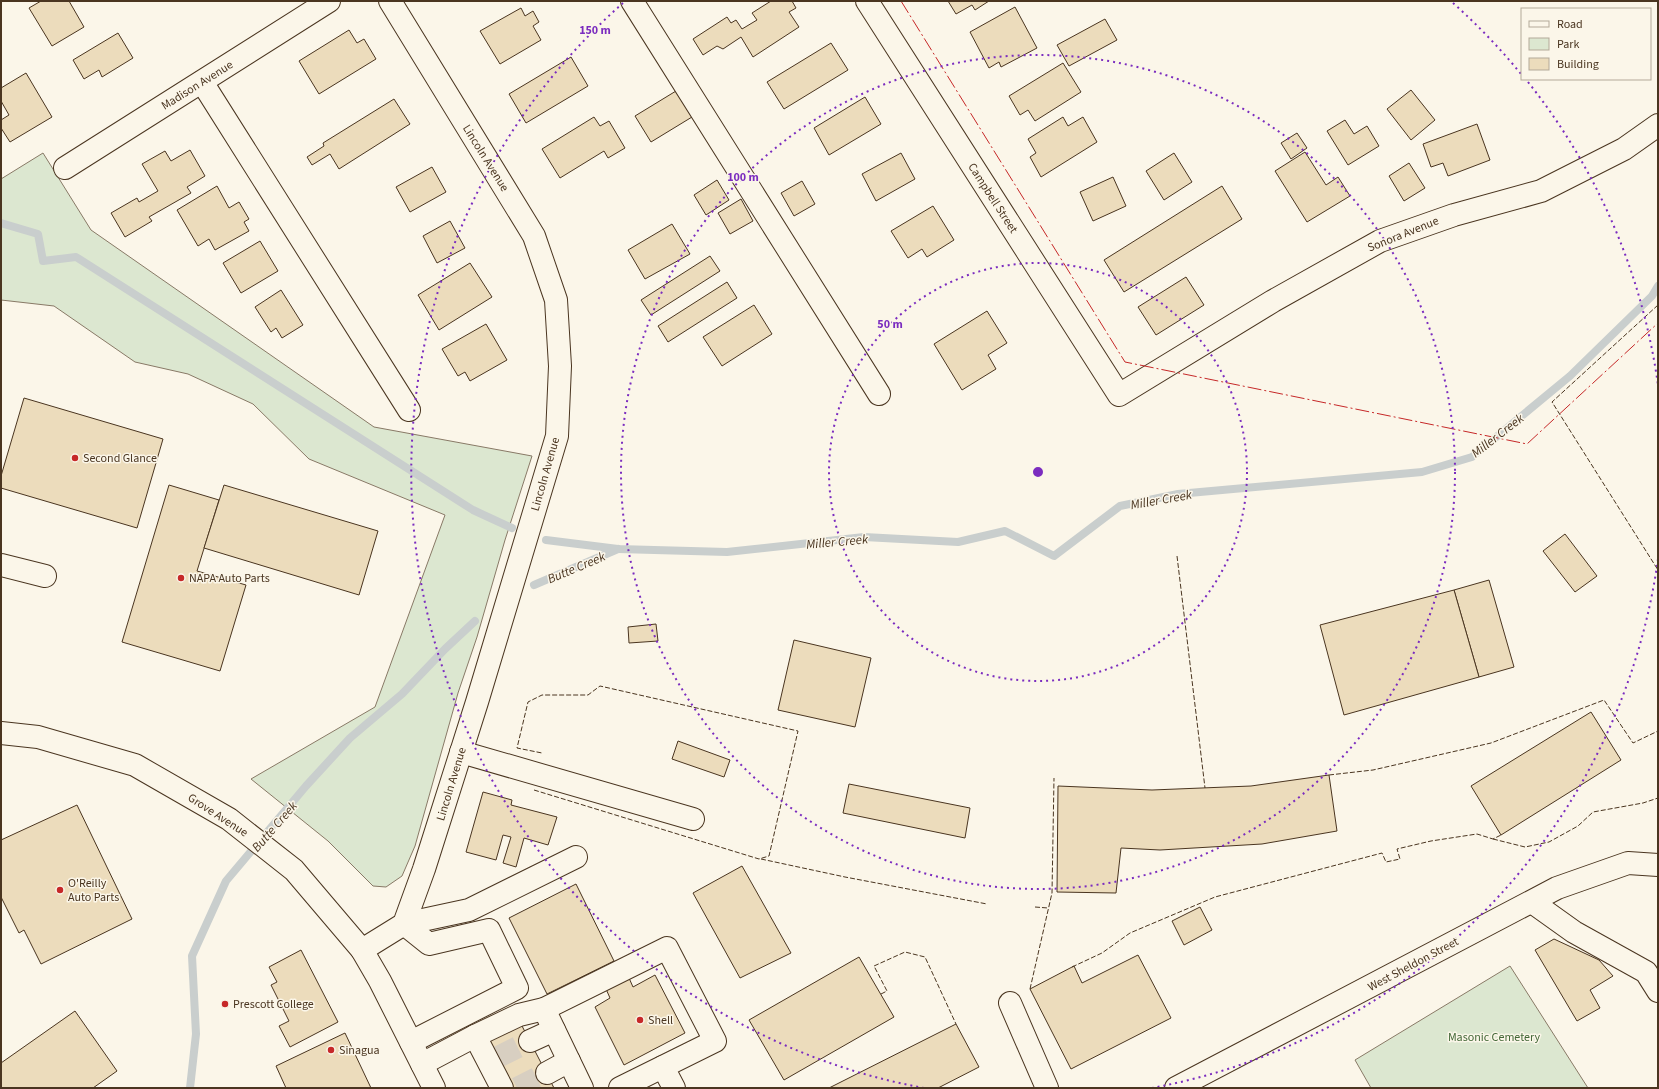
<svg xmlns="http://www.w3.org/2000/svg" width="1659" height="1089" viewBox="0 0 1659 1089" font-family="'Source Sans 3',sans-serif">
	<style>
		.green { fill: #dce7d0; stroke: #887966 }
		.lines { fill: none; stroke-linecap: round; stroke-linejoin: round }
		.stream { stroke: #c9cecd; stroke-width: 8 }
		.building { fill: #ecdcbc; stroke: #4a3520 }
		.minor-tunnel { stroke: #d8cfc1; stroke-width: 22; stroke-dasharray: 22 11; stroke-linecap: butt }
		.minor-casing { stroke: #4a3520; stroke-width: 24 }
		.major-casing { stroke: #4a3520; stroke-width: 24 }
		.minor { stroke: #fbf6e9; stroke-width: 22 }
		.major { stroke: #fbf6e9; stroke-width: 22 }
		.fence { stroke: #4a3520; stroke-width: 1; stroke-dasharray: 5 2; stroke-linecap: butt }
		.power { stroke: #c62828; stroke-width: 1; stroke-dasharray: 14 3 2 3; stroke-linecap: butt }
		.ring { fill: none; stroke: #7b2cbf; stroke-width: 2; stroke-dasharray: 2 4 }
		.poi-dot { fill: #c62828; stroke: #fbf6e9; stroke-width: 1.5 }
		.labels { text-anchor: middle; stroke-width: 3; stroke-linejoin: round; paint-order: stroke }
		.street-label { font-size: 12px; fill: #4a3520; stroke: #fbf6e9 }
		.poi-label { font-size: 12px; fill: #4a3520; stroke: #fbf6e9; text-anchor: start }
		.park-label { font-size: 12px; fill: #436837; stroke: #fbf6e9 }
		.water-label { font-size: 13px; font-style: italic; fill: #4a3520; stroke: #fbf6e9 }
		.centre { fill: #7b2cbf; stroke: #fbf6e9; stroke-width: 2 }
		.ring-label { font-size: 12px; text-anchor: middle; font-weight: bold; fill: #7b2cbf; stroke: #fbf6e9; stroke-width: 3; stroke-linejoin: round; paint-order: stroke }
	</style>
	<rect width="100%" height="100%" fill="#fbf6e9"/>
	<!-- green -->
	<g class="green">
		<path d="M 43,153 L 91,230 L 374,427 L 532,456 L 505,540 L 477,637 L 458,693 L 415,846 L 402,876 L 386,887 L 373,886 L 328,841 L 251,779 L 375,707 L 445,515 L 309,459 L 253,404 L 188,374 L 135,362 L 54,306 L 1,300 L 1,179 Z"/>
		<path d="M 1510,966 L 1588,1088 L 1371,1088 L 1355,1060 Z"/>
	</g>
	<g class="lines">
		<!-- stream -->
		<g class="stream">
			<path d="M 1,223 L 38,234 L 43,261 L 76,257 L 473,510 L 512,528"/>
			<path d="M 546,540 L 618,549 L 727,552 L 864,537 L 958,542 L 1005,531 L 1054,556 L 1120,506 L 1178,494 L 1422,472 L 1472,457 L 1570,376 L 1652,296 L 1658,286"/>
			<path d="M 534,585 L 618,549"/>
			<path d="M 190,1088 L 196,1034 L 192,956 L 226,881 L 306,786 L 350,738 L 402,694 L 445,649 L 475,621"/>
		</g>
	</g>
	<!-- building -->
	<g class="building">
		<path d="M 41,1 L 69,1 L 84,27 L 52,46 L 29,8 Z"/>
		<path d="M 771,1 L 792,1 L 796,8 L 789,12 L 799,27 L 753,57 L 741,37 L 723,49 L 717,46 L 703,55 L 693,39 L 727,17 L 731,23 L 736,20 L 742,29 L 757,20 L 752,13 Z"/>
		<path d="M 948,1 L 989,1 L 975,10 L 972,5 L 956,14 Z"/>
		<path d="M 1015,7 L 1037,48 L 1001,67 L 999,62 L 989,68 L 970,32 Z"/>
		<path d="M 521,8 L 525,16 L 533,11 L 539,22 L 533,26 L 541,40 L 500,64 L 480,31 Z"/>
		<path d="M 1105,19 L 1117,40 L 1069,66 L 1057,45 Z"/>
		<path d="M 349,30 L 357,43 L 364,39 L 376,59 L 319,94 L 299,61 Z"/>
		<path d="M 118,33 L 133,58 L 102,77 L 99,70 L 84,79 L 73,60 Z"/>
		<path d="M 831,43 L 848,70 L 784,109 L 767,82 Z"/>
		<path d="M 571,57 L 588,86 L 526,123 L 509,94 Z"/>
		<path d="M 1063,63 L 1081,92 L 1035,121 L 1028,110 L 1020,115 L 1009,96 Z"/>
		<path d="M 26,73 L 52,117 L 10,142 L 1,128 L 1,120 L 9,115 L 1,101 L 1,88 Z"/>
		<path d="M 1411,90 L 1435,120 L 1411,140 L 1387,109 Z"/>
		<path d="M 676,91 L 692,117 L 651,142 L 635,116 Z"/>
		<path d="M 865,97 L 881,124 L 829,155 L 814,128 Z"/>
		<path d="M 394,99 L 410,124 L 339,169 L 330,154 L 312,165 L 307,157 L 324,146 L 323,143 Z"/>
		<path d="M 594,117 L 600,126 L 609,121 L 625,148 L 608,158 L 604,151 L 560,178 L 542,149 Z"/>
		<path d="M 1063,117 L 1068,126 L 1083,117 L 1097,142 L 1041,177 L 1030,157 L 1036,153 L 1028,139 Z"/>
		<path d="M 1345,120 L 1354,134 L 1367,126 L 1379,146 L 1348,165 L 1327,131 Z"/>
		<path d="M 1477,124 L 1490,160 L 1448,176 L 1443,163 L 1431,167 L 1423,144 Z"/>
		<path d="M 1297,133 L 1307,148 L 1291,159 L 1281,143 Z"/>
		<path d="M 190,150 L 205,176 L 187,187 L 191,193 L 149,217 L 152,221 L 125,237 L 111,213 L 137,198 L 139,202 L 158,191 L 142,164 L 165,151 L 171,161 Z"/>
		<path d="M 1305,152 L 1326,185 L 1338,177 L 1350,196 L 1307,222 L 1275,171 Z"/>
		<path d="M 901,153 L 915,179 L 876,201 L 862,174 Z"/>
		<path d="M 1174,153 L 1192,182 L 1164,200 L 1146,171 Z"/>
		<path d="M 1409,163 L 1425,188 L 1404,201 L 1389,176 Z"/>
		<path d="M 432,167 L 446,192 L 410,212 L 396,187 Z"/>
		<path d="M 1113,177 L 1126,206 L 1093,221 L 1080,192 Z"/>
		<path d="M 717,180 L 729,200 L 706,215 L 694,195 Z"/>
		<path d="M 802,181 L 815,204 L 794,216 L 781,193 Z"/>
		<path d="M 217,186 L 229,208 L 239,202 L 249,219 L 244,222 L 249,231 L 215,250 L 209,239 L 198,246 L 177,210 Z"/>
		<path d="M 1222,186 L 1242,219 L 1124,292 L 1104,260 Z"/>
		<path d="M 741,199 L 753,221 L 730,234 L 718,213 Z"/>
		<path d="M 933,206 L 954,240 L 927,257 L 922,249 L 908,258 L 891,231 Z"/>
		<path d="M 450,221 L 465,248 L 437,263 L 423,236 Z"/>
		<path d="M 672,224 L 690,254 L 645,279 L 628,250 Z"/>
		<path d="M 260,241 L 278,271 L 241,293 L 223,263 Z"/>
		<path d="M 710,256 L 720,271 L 651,315 L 641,300 Z"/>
		<path d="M 470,263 L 492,297 L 439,330 L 418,295 Z"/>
		<path d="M 1186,277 L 1204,305 L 1156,335 L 1138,307 Z"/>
		<path d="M 727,282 L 737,298 L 668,342 L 658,326 Z"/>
		<path d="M 281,290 L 303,325 L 282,338 L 276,328 L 271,332 L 255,307 Z"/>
		<path d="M 754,305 L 772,334 L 722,366 L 703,337 Z"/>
		<path d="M 987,311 L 1007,343 L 988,355 L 996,369 L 962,390 L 934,344 Z"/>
		<path d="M 486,324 L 507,360 L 470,381 L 465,372 L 458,376 L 442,349 Z"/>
		<path d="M 24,398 L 163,439 L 137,528 L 1,488 L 1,476 Z"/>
		<path d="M 169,485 L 219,500 L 197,571 L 246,585 L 220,671 L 122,642 Z"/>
		<path d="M 224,485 L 378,531 L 359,595 L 204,548 Z"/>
		<path d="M 1565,534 L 1597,576 L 1575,592 L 1543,551 Z"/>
		<path d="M 1489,580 L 1514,667 L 1479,677 L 1454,590 Z"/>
		<path d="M 1454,590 L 1479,677 L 1344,715 L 1320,625 Z"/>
		<path d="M 656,624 L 658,641 L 629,643 L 628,627 Z"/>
		<path d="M 794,640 L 871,658 L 855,727 L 778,710 Z"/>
		<path d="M 1591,712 L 1621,760 L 1501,835 L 1471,786 Z"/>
		<path d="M 678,741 L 730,760 L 724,777 L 672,759 Z"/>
		<path d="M 1329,775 L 1337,831 L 1262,844 L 1160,850 L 1121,848 L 1116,893 L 1057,892 L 1058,786 L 1152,790 L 1251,786 Z"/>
		<path d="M 849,784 L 970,808 L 965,838 L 843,813 Z"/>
		<path d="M 483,792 L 512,800 L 511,805 L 557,817 L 548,845 L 524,838 L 516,867 L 503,863 L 511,837 L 503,835 L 496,860 L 466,852 Z"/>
		<path d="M 77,805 L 132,919 L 41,964 L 24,930 L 19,933 L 1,897 L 1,840 Z"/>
		<path d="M 742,866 L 791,953 L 740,978 L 693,893 Z"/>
		<path d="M 576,884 L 614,961 L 547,994 L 509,918 Z"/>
		<path d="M 1200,907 L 1212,930 L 1184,945 L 1172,921 Z"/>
		<path d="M 1554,939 L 1599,960 L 1613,976 L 1590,990 L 1600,1008 L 1577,1021 L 1535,950 Z"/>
		<path d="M 301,950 L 338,1022 L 290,1047 L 279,1026 L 289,1021 L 271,985 L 277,982 L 269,967 Z"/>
		<path d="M 1138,955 L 1171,1018 L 1071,1069 L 1030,989 L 1074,966 L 1082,983 Z"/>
		<path d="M 859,957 L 894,1017 L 784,1080 L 749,1020 Z"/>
		<path d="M 655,975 L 685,1033 L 624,1065 L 595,1007 L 610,998 L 606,989 L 629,978 L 633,987 Z"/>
		<path d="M 75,1011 L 117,1071 L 93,1088 L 1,1088 L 1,1063 Z"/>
		<path d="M 521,1024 L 554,1088 L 513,1088 L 489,1041 Z"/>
		<path d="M 956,1024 L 979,1067 L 938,1088 L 829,1088 Z"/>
		<path d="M 345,1033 L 371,1088 L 286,1088 L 276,1066 Z"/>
	</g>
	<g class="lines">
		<!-- minor-tunnel -->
		<g class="minor-tunnel">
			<path d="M 498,1057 L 530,1041"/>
			<path d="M 517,1088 L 547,1073"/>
		</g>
		<defs>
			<g id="minor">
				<path d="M 632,1 L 879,394"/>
				<path d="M 867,1 L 1119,395 L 1273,301 L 1380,241 L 1454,215 L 1541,191 L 1624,149 L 1658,125"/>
				<path d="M 202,82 L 409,410"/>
				<path d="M 65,168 L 329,1"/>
				<path d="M 1,565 L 45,576"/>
				<path d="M 461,752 L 693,819"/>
				<path d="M 1532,902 L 1574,932 L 1646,972 L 1658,991"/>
				<path d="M 404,924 L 429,944 L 489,930 L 517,988 L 411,1042"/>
				<path d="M 404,924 L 469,910 L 576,857"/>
				<path d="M 362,950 L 404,924 L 424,869 L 477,702 L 557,436 L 560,366 L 556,300 L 534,236 L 390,1"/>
				<path d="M 1010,1003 L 1047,1088"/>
				<path d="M 544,1009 L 582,1088"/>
				<path d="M 530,1041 L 554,1030"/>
				<path d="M 422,1064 L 475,1036"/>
				<path d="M 663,1067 L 674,1088"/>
				<path d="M 547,1073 L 569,1061"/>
				<path d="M 502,1088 L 475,1036 L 519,1015 L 544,1009 L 667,948 L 715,1041 L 620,1088"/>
				<path d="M 1176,1088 L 1557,888 L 1628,863 L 1658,865"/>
			</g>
			<path id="major" d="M 1,733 L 38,737 L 135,765 L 229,819 L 294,870 L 362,950 L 380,981 L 434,1088"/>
		</defs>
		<!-- minor casing -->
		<use href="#minor" class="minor-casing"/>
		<!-- major casing -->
		<use href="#major" class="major-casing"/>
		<!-- minor -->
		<use href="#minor" class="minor"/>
		<!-- major -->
		<use href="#major" class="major"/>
		<!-- fence -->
		<g class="fence">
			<path d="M 1658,305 L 1552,402 L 1658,570"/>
			<path d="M 1177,556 L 1205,788"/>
			<path d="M 1329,775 L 1373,770 L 1491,743 L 1604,700 L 1633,743 L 1658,731"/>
			<path d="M 534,790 L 759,859 L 769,856 L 798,731 L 600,686 L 588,695 L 542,695 L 528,702 L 517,748 L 542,753"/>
			<path d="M 1493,839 L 1525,847 L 1549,842 L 1578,826 L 1593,812 L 1643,803 L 1658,798"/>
			<path d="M 761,859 L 845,877 L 987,904"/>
			<path d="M 1035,907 L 1048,908"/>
			<path d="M 1072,967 L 1102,953 L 1130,933 L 1215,897 L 1382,853 L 1386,862 L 1400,859 L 1397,849 L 1431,841 L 1477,834 L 1493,839 L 1501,835"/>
			<path d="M 1030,989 L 1052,893 L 1054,778"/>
			<path d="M 881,994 L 887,991 L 874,966 L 905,952 L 925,957 L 956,1024"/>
		</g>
		<!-- power -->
		<path class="power" d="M 901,1 L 1125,362 L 1527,444 L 1658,323"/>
	</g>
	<!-- distance rings -->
	<g class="ring">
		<circle cx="1038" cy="472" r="209"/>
		<circle cx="1038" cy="472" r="417"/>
		<path d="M1658 559A626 626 0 0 1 1152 1088M924 1088A626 626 0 0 1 623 3M1453 3A626 626 0 0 1 1521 74M1528 82A626 626 0 0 1 1658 385"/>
	</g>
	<!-- markers -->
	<g class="poi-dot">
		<circle cx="75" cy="458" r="4"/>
		<circle cx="181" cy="578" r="4"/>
		<circle cx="60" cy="890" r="4"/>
		<circle cx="225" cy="1004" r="4"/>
		<circle cx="640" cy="1020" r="4"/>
		<circle cx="331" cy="1050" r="4"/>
	</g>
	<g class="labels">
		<!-- street labels -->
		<g class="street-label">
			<text transform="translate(197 85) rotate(-32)" y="4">Madison Avenue</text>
			<text transform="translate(486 158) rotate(58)" y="4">Lincoln Avenue</text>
			<text transform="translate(993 198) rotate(57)" y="4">Campbell Street</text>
			<text transform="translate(1403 234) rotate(-22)" y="4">Sonora Avenue</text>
			<text transform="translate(545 474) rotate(-74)" y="4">Lincoln Avenue</text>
			<text transform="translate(451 784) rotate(-73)" y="4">Lincoln Avenue</text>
			<text transform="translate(218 815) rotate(33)" y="4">Grove Avenue</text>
			<text transform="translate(1413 964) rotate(-28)" y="4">West Sheldon Street</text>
		</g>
		<!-- poi labels -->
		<g class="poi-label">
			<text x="83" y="462">Second Glance</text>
			<text x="189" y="582">NAPA Auto Parts</text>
			<text x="68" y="887">O'Reilly<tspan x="68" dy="14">Auto Parts</tspan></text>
			<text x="233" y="1008">Prescott College</text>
			<text x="648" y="1024">Shell</text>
			<text x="339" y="1054">Sinagua</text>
		</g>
		<!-- park labels -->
		<g class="park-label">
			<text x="1494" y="1041">Masonic Cemetery</text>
		</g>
		<!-- water labels -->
		<g class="water-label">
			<text transform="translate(1497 435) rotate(-38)" y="5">Miller Creek</text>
			<text transform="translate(1161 499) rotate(-10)" y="5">Miller Creek</text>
			<text transform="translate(837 541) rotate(-5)" y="5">Miller Creek</text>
			<text transform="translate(576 567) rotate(-23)" y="5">Butte Creek</text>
			<text transform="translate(274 826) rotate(-49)" y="5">Butte Creek</text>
		</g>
	</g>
	<circle cx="1038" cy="472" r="6" class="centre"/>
	<g class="ring-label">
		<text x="595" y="34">150 m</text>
		<text x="743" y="181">100 m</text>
		<text x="890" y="328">50 m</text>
	</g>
	<!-- border -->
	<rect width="1659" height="1089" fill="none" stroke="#4a3520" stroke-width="4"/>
	<!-- legend -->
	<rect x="1521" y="8" width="130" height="72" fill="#fbf6e9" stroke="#b4a999"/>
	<rect x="1529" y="21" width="20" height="6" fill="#fbf6e9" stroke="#b4a999"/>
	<text x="1557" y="28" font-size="12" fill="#4a3520">Road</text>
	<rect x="1529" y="38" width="20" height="12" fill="#dce7d0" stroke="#b4a999"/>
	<text x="1557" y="48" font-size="12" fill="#4a3520">Park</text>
	<rect x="1529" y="58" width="20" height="12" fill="#ecdcbc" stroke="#b4a999"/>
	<text x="1557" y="68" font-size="12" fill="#4a3520">Building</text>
</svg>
